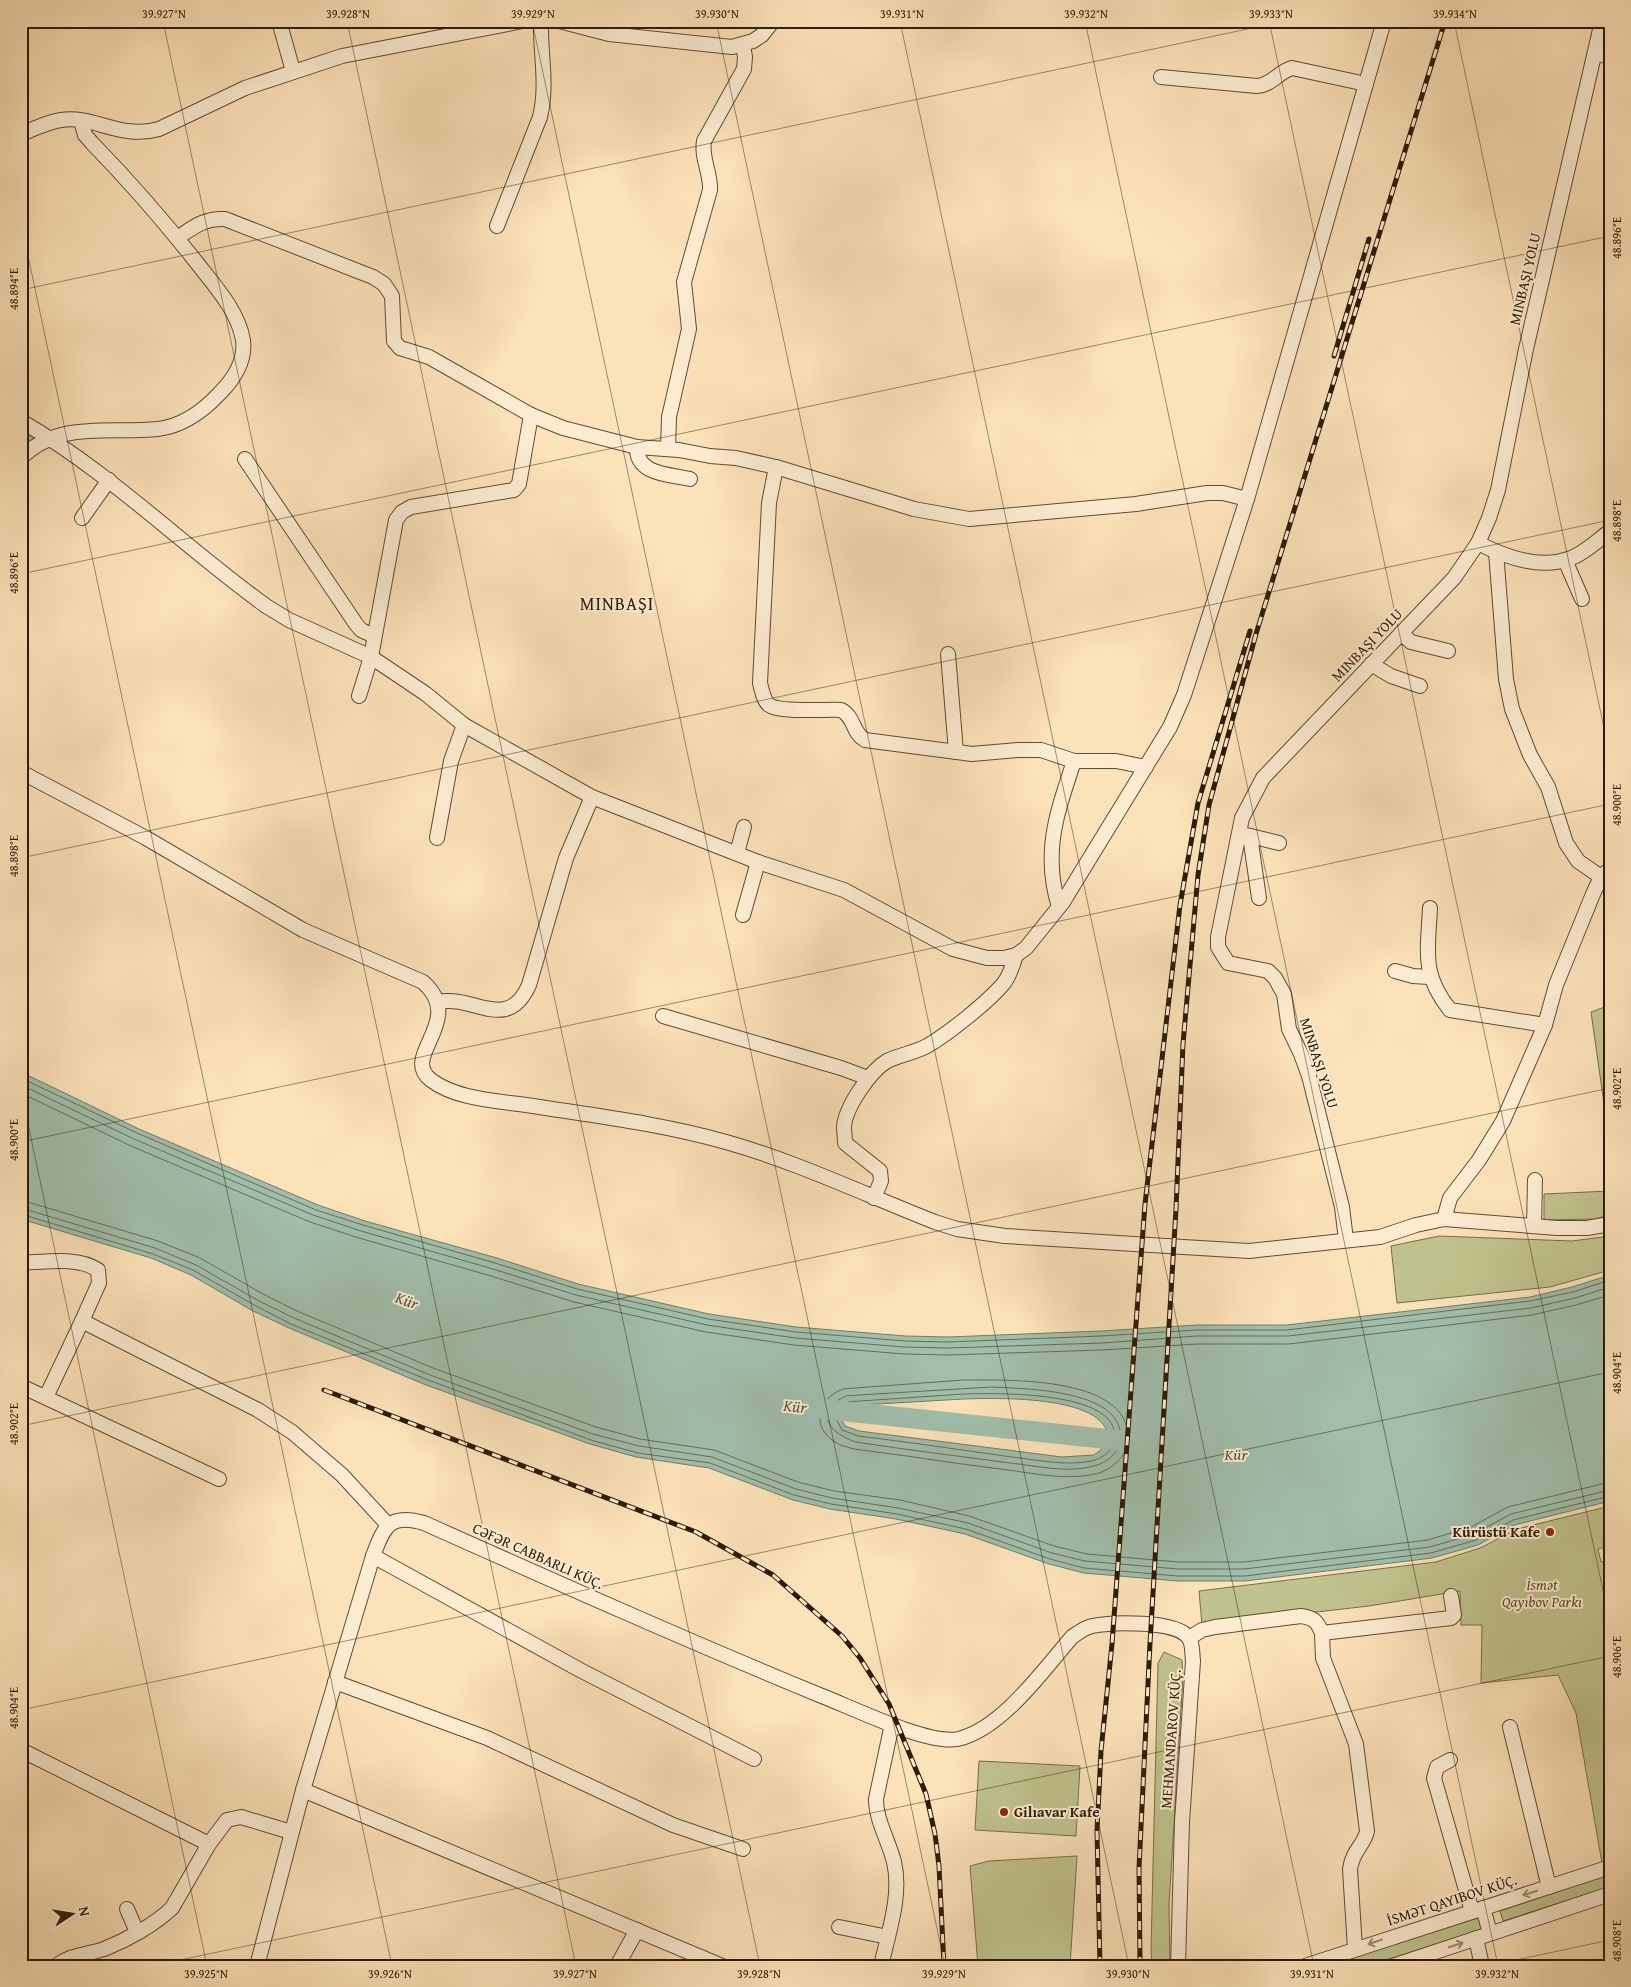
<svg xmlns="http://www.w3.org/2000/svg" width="1631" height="1987" viewBox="0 0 1631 1987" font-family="'Gentium Book Plus',serif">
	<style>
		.green { fill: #c1c38e; stroke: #776e4a }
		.water { fill: #a0beab; stroke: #727c69; fill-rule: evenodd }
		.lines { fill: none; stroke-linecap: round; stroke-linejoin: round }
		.shore { stroke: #666c58; stroke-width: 1 }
		.canal { stroke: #a0beab; stroke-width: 11 }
		.river { stroke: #a0beab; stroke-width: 20 }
		.minor-casing { stroke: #614b32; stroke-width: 16 }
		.minor { stroke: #fdecd2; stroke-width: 14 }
		.rail-casing { stroke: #2d1905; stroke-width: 5 }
		.rail { stroke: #fdecd2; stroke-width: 3; stroke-dasharray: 9; stroke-linecap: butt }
		.oneway { stroke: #9f8d76 }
		.ticks { fill: none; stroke: #2d1905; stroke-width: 1; stroke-opacity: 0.45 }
		.poi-dot { fill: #8f2418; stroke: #fdecd2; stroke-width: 2 }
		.labels { text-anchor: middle; stroke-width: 4; stroke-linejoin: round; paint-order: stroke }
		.street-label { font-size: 15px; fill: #2d1905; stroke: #fdecd2 }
		.poi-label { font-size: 15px; font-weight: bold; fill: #2d1905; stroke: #fdecd2; text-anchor: end }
		.park-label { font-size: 15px; font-style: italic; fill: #594c2e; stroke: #fdecd2 }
		.water-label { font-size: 16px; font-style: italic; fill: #55533f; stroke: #fdecd2 }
		.quarter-label { font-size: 18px; letter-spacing: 1px; fill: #2d1905; stroke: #fdecd2 }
		.neatline { fill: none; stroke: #2d1905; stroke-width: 2 }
		.ticks-label { font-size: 12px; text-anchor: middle; fill: #2d1905 }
	</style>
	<rect width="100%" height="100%" fill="#fce2b9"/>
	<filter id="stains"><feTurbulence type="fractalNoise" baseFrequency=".004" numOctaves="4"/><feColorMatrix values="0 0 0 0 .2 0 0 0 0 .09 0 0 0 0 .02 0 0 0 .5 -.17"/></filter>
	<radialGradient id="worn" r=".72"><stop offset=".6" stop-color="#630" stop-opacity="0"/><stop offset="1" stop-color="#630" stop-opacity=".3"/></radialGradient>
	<!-- green -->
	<g class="green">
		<path d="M 1610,1005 L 1610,1146 L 1591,1012 Z"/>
		<path d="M 1610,1191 L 1610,1215 L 1594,1219 L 1544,1220 L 1544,1194 Z"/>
		<path d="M 1439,1236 L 1572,1241 L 1610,1236 L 1610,1270 L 1550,1287 L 1397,1303 L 1391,1246 Z"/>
		<path d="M 1610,1506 L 1610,1546 L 1598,1549 L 1601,1562 L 1610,1560 L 1610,1860 L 1602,1863 L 1576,1713 L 1558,1675 L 1481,1683 L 1482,1625 L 1461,1625 L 1460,1591 L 1369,1606 L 1202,1625 L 1199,1591 L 1436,1562 L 1480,1548 L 1517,1529 Z"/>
		<path d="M 1164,1652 L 1182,1660 L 1183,1677 L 1169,1904 L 1170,1966 L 1152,1966 L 1151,1948 L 1158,1663 Z"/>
		<path d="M 979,1761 L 1080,1766 L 1076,1836 L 975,1830 Z"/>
		<path d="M 1077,1856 L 1070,1966 L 978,1966 L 970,1866 L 989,1861 Z"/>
		<path d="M 1610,1874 L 1610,1887 L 1503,1921 L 1500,1911 Z"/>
		<path d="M 1478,1918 L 1482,1929 L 1367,1966 L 1327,1966 Z"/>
	</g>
	<!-- water -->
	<path class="water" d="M 21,1072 L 139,1129 L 318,1205 L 365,1221 L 497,1258 L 578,1284 L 709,1314 L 796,1327 L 905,1336 L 948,1337 L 1101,1331 L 1197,1325 L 1287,1325 L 1530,1297 L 1572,1287 L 1610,1275 L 1610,1501 L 1514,1525 L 1478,1545 L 1432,1558 L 1245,1581 L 1178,1581 L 1084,1573 L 1049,1564 L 965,1534 L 896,1519 L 830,1509 L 793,1500 L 709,1468 L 636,1457 L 590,1444 L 426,1385 L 289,1328 L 253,1311 L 191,1275 L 151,1258 L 21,1219 ZM 964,1399 C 996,1398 1116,1394 1108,1444 L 1094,1455 L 1062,1457 L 859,1431 L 845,1426 L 839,1414 L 848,1407 L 860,1405 Z"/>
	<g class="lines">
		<!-- shore -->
		<g class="shore">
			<path d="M 21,1078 L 137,1133 L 316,1210 L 363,1225 L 495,1263 L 577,1289 L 708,1319 L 796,1332 L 905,1341 L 948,1342 L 1101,1336 L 1197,1330 L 1287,1330 L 1530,1301 L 1573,1292 L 1610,1280"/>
			<path d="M 21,1085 L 134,1139 L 313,1215 L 361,1231 L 493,1269 L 576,1295 L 707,1325 L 795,1338 L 904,1347 L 948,1348 L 1102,1343 L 1197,1336 L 1288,1336 L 1531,1308 L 1575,1298 L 1610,1287"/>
			<path d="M 21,1093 L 131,1146 L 310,1222 L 359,1238 L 491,1276 L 574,1302 L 706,1332 L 794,1345 L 904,1354 L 948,1355 L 1102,1350 L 1197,1344 L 1289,1344 L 1532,1315 L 1576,1305 L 1610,1295"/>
			<path d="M 21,1200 L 158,1241 L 200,1258 L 263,1294 L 297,1311 L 433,1368 L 596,1427 L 640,1439 L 714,1450 L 798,1482 L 834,1491 L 900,1500 L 969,1516 L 1054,1546 L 1087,1554 L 1178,1562 L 1244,1562 L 1428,1540 L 1471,1527 L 1508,1507 L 1610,1482"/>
			<path d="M 21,1208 L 155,1248 L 196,1265 L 259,1301 L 294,1318 L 430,1375 L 593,1434 L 639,1446 L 712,1457 L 796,1489 L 832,1498 L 898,1508 L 968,1523 L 1052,1553 L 1085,1561 L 1178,1569 L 1244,1569 L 1430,1547 L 1474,1534 L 1511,1514 L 1610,1490"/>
			<path d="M 21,1214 L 153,1254 L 193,1270 L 256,1306 L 291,1324 L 428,1380 L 591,1440 L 638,1453 L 710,1463 L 794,1495 L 831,1504 L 897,1514 L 966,1529 L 1050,1559 L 1084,1568 L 1178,1576 L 1245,1576 L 1431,1553 L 1476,1540 L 1513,1520 L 1610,1496"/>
			<path d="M 964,1380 C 1006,1380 1139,1375 1127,1445 C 1125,1458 1111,1469 1099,1473 C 1070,1481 1038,1474 1008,1470 C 977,1466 946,1462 914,1457 C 894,1454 874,1452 854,1449 C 848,1447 840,1446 835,1442 C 810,1426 818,1398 843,1389 Z"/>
			<path d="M 992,1387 C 1026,1389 1129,1389 1120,1443 C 1118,1453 1107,1462 1097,1465 C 1070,1474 1038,1466 1010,1463 C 959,1456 907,1450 856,1442 C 838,1436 818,1423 833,1403 L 846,1396 Z"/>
			<path d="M 964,1394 C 993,1393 1122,1390 1114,1439 C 1113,1449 1105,1457 1095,1460 C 1069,1467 1038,1460 1012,1457 C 961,1450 909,1442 858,1436 L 842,1430 L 834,1415 L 838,1406 L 847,1402 Z"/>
		</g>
		<!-- canal -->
		<path class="canal" d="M 21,448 L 34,436"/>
		<!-- river -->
		<path class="river" d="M 814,1408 L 1135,1442"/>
		<defs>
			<g id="minor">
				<path d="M 279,21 L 293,71"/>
				<path d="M 559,21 L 609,34 L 732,47 L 753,41 L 762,35 L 773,21"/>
				<path d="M 1596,52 L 1610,58"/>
				<path d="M 1161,77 L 1257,86 C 1272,85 1278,72 1292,68 L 1366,84"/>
				<path d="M 21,134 C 34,129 47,122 61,120 C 95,115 120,140 159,129 L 245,88 L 342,56 L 523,21"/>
				<path d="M 497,226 L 540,117 C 548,84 540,54 541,21"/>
				<path d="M 177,238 C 194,227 204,218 225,219 L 373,277 L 384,284 L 392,296 L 394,341 L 400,348 L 429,357 L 531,415 L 563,428 L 637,447 L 679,450 L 710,456 L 736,458 L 776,467 L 914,509 L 969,519 L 1136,504 L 1207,493 L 1223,493 L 1247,499"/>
				<path d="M 21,421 C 111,473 183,546 266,606 L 289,620 L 371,657 L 426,694 L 464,725 L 592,797 L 758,862 L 844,890 L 953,949 L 987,958 L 1004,958 L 1016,955 L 1026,948 L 1063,902 L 1170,727 L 1184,695 L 1247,499 L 1384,21"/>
				<path d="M 637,447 C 636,475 669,474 690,479"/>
				<path d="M 668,449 L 669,417 L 689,329 L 684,282 L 710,190 C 711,173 701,158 704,141 L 744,69 L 745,57 L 743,45"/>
				<path d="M 21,458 C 59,420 110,434 158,429 C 182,426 203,411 219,394 C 233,380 246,362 243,340 C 238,311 215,286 197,263 C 164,221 130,182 92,143 L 85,135 L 81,121"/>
				<path d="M 245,459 L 356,624 L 361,630 L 374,636"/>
				<path d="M 776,467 L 769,503 L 760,683 C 762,690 763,700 769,705 C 780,713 827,709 841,710 C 855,717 852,733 865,740 L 972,754 L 1018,750 L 1041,750 L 1074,761 L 1116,761 L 1146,767"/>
				<path d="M 82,518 L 109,480"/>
				<path d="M 1478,543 C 1505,557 1541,570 1571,558 C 1585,553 1598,540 1610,531"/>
				<path d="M 1496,552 L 1506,679 L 1512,709 L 1530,755 L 1548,787 L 1566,843 L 1578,861 L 1601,877"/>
				<path d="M 1565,560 L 1582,599"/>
				<path d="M 1401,633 L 1411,642 L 1448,651"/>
				<path d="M 948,654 L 956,752"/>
				<path d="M 1371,664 L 1391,676 L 1420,686"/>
				<path d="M 359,696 L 371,657 L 396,520 L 402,512 L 411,507 L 514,490 L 519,484 L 531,415"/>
				<path d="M 21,772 L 146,838 L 303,930 L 423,982 C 467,1021 399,1056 431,1080 C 457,1100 501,1101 533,1106 C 597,1116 663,1124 726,1142 C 797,1162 866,1195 935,1222 L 957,1229 L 1005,1236 L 1249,1251 L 1380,1237 L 1416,1225 L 1444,1219 L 1557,1228 L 1587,1228 L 1610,1224"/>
				<path d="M 1242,834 L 1279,843"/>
				<path d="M 1250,836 L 1259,898"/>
				<path d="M 437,838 L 451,761 L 464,725"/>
				<path d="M 737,853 L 744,827"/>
				<path d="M 1059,907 C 1042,852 1057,813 1074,761"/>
				<path d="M 1430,908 C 1428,951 1421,974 1450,1010 L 1545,1025"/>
				<path d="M 743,915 L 758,862"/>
				<path d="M 1395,971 L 1413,976 L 1429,977"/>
				<path d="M 438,1002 C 474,994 507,1034 529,985 L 566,858 L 592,797"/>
				<path d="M 663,1016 L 841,1068 L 868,1078"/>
				<path d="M 874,1198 L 881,1181 L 880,1171 L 845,1143 C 845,1138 844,1132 844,1127 C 845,1108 870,1071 887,1061 C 899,1055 914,1053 927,1046 C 948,1034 988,1002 1004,983 C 1010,975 1013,965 1016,955"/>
				<path d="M 1444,1219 L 1450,1198 L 1479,1160 L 1503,1121 L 1545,1025 L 1556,985 L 1593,894 L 1601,877 L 1610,869"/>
				<path d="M 1534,1226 L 1535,1180"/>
				<path d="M 1346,1240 L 1342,1207 L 1309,1076 L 1301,1054 L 1289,1029 L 1284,994 L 1275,978 L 1268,971 L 1228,963 L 1218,947 L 1218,937 L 1242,818 L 1263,778 L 1454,578 L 1478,543 L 1489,518 L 1498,490 L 1526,349 L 1602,21"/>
				<path d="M 21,1263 C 45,1262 77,1256 98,1270 L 99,1283 L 82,1321"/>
				<path d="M 21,1386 L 219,1479"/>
				<path d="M 46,1397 L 82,1321 L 258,1410 L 292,1432 L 342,1475 L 388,1525"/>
				<path d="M 373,1556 L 580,1670 L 754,1759"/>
				<path d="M 1322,1633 L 1323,1658 L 1356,1744 L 1367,1831 C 1364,1846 1353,1849 1350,1869 L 1355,1949"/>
				<path d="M 1189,1638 L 1202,1630 L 1215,1627 L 1301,1616 C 1314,1618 1317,1621 1322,1633 L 1451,1618 L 1454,1615 L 1451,1596"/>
				<path d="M 335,1682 L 487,1738 L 673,1825 L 743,1849"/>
				<path d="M 1510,1727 L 1549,1887"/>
				<path d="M 21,1750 L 209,1844"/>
				<path d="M 1450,1760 L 1437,1767 L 1434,1778 L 1472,1911"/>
				<path d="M 303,1790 L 722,1966"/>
				<path d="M 1483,1908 L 1490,1933"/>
				<path d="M 127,1909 L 137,1932"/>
				<path d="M 839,1927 L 888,1937"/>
				<path d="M 1476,1938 L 1482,1966"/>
				<path d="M 56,1966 C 71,1954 87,1955 104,1949 C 127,1940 154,1925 172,1908 L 209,1844 L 227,1820 L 241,1817 L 291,1832"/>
				<path d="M 257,1966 L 303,1790 L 373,1556 C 384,1526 390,1513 424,1523 C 556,1582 688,1641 822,1696 C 853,1708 928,1745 958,1739 C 1002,1729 1044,1669 1072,1637 C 1079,1632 1084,1628 1092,1626 C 1112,1622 1177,1620 1189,1638 C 1193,1644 1192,1654 1193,1661 L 1182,1822 L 1178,1966"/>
				<path d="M 617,1966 L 637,1930"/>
				<path d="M 881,1966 C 888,1934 902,1895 894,1862 C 889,1841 876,1821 876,1799 L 892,1724"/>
				<path d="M 1305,1966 L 1610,1867"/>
				<path d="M 1393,1966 L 1610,1894"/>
			</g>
		</defs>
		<!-- minor casing -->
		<use href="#minor" class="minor-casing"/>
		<!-- minor -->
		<use href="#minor" class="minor"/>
		<defs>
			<g id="rail">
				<path d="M 1334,356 L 1369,239"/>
				<path d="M 324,1390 L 696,1532 L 773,1575 L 842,1636 L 860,1658 L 889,1704 L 926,1794 L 935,1834 L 939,1866 L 944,1966"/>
				<path d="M 1100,1966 L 1097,1831 L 1101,1751 L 1112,1644 L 1145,1204 L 1180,905 L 1198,803 L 1250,631"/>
				<path d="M 1140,1966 L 1139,1868 L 1150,1643 L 1176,1209 L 1183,1044 L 1198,875 L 1209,805 L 1256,634 L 1445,21"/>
			</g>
		</defs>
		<!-- rail casing -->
		<use href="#rail" class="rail-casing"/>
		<!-- rail -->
		<use href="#rail" class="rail"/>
	</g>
	<!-- one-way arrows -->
	<defs><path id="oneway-shaft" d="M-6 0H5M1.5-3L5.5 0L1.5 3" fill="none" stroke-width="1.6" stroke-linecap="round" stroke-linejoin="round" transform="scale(1.25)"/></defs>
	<g class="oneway">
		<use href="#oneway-shaft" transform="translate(1530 1893) rotate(162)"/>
		<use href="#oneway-shaft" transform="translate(1375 1942) rotate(161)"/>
		<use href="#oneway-shaft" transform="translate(1456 1945) rotate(-18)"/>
	</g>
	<!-- ticks -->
	<path class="ticks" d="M 163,21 L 576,1966M 347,21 L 760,1966M 532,21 L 945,1966M 716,21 L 1129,1966M 900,21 L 1314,1966M 1085,21 L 1498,1966M 1269,21 L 1610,1623M 1454,21 L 1610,756M 21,223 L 392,1966M 21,290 L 1285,21M 21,574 L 1610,236M 21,858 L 1610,520M 21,1091 L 207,1966M 21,1142 L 1610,804M 21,1426 L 1610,1088M 21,1710 L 1610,1372M 21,1958 L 23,1966M 152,1966 L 1610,1656M 1488,1966 L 1610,1940"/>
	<!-- markers -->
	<g class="poi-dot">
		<circle cx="1550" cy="1532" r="5"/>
		<circle cx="1004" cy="1812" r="5"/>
	</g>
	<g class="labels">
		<!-- street labels -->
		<g class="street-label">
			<text transform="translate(1525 279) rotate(-77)" y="5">MINBAŞI YOLU</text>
			<text transform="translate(1367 645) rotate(-46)" y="5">MINBAŞI YOLU</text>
			<text transform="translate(1319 1063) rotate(72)" y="5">MINBAŞI YOLU</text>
			<text transform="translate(538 1556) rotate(24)" y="5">CƏFƏR CABBARLI KÜÇ.</text>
			<text transform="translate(1171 1739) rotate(-86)" y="5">MEHMANDAROV KÜÇ.</text>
			<text transform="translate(1452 1900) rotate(-18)" y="5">İSMƏT QAYIBOV KÜÇ.</text>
		</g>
		<!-- poi labels -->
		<g class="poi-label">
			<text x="1540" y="1537">Kürüstü Kafe</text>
			<text x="1014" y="1817" text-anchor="start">Gilıavar Kafe</text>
		</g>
		<!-- park labels -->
		<g class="park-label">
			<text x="1542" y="1590">İsmət<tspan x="1542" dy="17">Qayıbov Parkı</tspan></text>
		</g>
		<!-- water labels -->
		<g class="water-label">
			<text transform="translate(407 1300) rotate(20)" y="6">Kür</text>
			<text transform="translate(795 1406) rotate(6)" y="6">Kür</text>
			<text x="1236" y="1460">Kür</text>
		</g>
		<!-- quarter labels -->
		<g class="quarter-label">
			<text x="617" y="610">MINBAŞI</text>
		</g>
	</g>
	<!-- margin -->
	<rect width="1631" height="1987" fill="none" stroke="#fce2b9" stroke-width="55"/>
	<!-- north arrow -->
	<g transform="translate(72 1914) rotate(78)" stroke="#fdecd2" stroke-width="4" paint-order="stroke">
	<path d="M0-4L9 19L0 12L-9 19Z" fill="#2d1905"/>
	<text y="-8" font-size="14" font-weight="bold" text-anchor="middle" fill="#2d1905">N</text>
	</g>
	<rect x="28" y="28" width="1576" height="1932" class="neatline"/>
	<g class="ticks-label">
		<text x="164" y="18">39.927°N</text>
		<text x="348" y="18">39.928°N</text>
		<text x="533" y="18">39.929°N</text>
		<text x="717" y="18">39.930°N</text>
		<text x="902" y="18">39.931°N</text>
		<text x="1086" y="18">39.932°N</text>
		<text x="1271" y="18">39.933°N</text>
		<text x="1455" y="18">39.934°N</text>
		<text transform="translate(1617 238) rotate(-90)" y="4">48.896°E</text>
		<text transform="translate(14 289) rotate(-90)" y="4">48.894°E</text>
		<text transform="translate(1617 521) rotate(-90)" y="4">48.898°E</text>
		<text transform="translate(14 573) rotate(-90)" y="4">48.896°E</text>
		<text transform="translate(1617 805) rotate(-90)" y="4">48.900°E</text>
		<text transform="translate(14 856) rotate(-90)" y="4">48.898°E</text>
		<text transform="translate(1617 1089) rotate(-90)" y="4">48.902°E</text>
		<text transform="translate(14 1140) rotate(-90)" y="4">48.900°E</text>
		<text transform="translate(1617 1373) rotate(-90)" y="4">48.904°E</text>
		<text transform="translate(14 1424) rotate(-90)" y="4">48.902°E</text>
		<text transform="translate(1617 1657) rotate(-90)" y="4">48.906°E</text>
		<text transform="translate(14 1708) rotate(-90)" y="4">48.904°E</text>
		<text transform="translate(1617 1941) rotate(-90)" y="4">48.908°E</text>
		<text x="206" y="1978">39.925°N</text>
		<text x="390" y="1978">39.926°N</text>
		<text x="575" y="1978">39.927°N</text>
		<text x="759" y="1978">39.928°N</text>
		<text x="944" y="1978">39.929°N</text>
		<text x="1128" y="1978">39.930°N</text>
		<text x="1312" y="1978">39.931°N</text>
		<text x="1497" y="1978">39.932°N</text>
	</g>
	<rect width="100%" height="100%" filter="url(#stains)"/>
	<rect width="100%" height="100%" fill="url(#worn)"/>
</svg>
